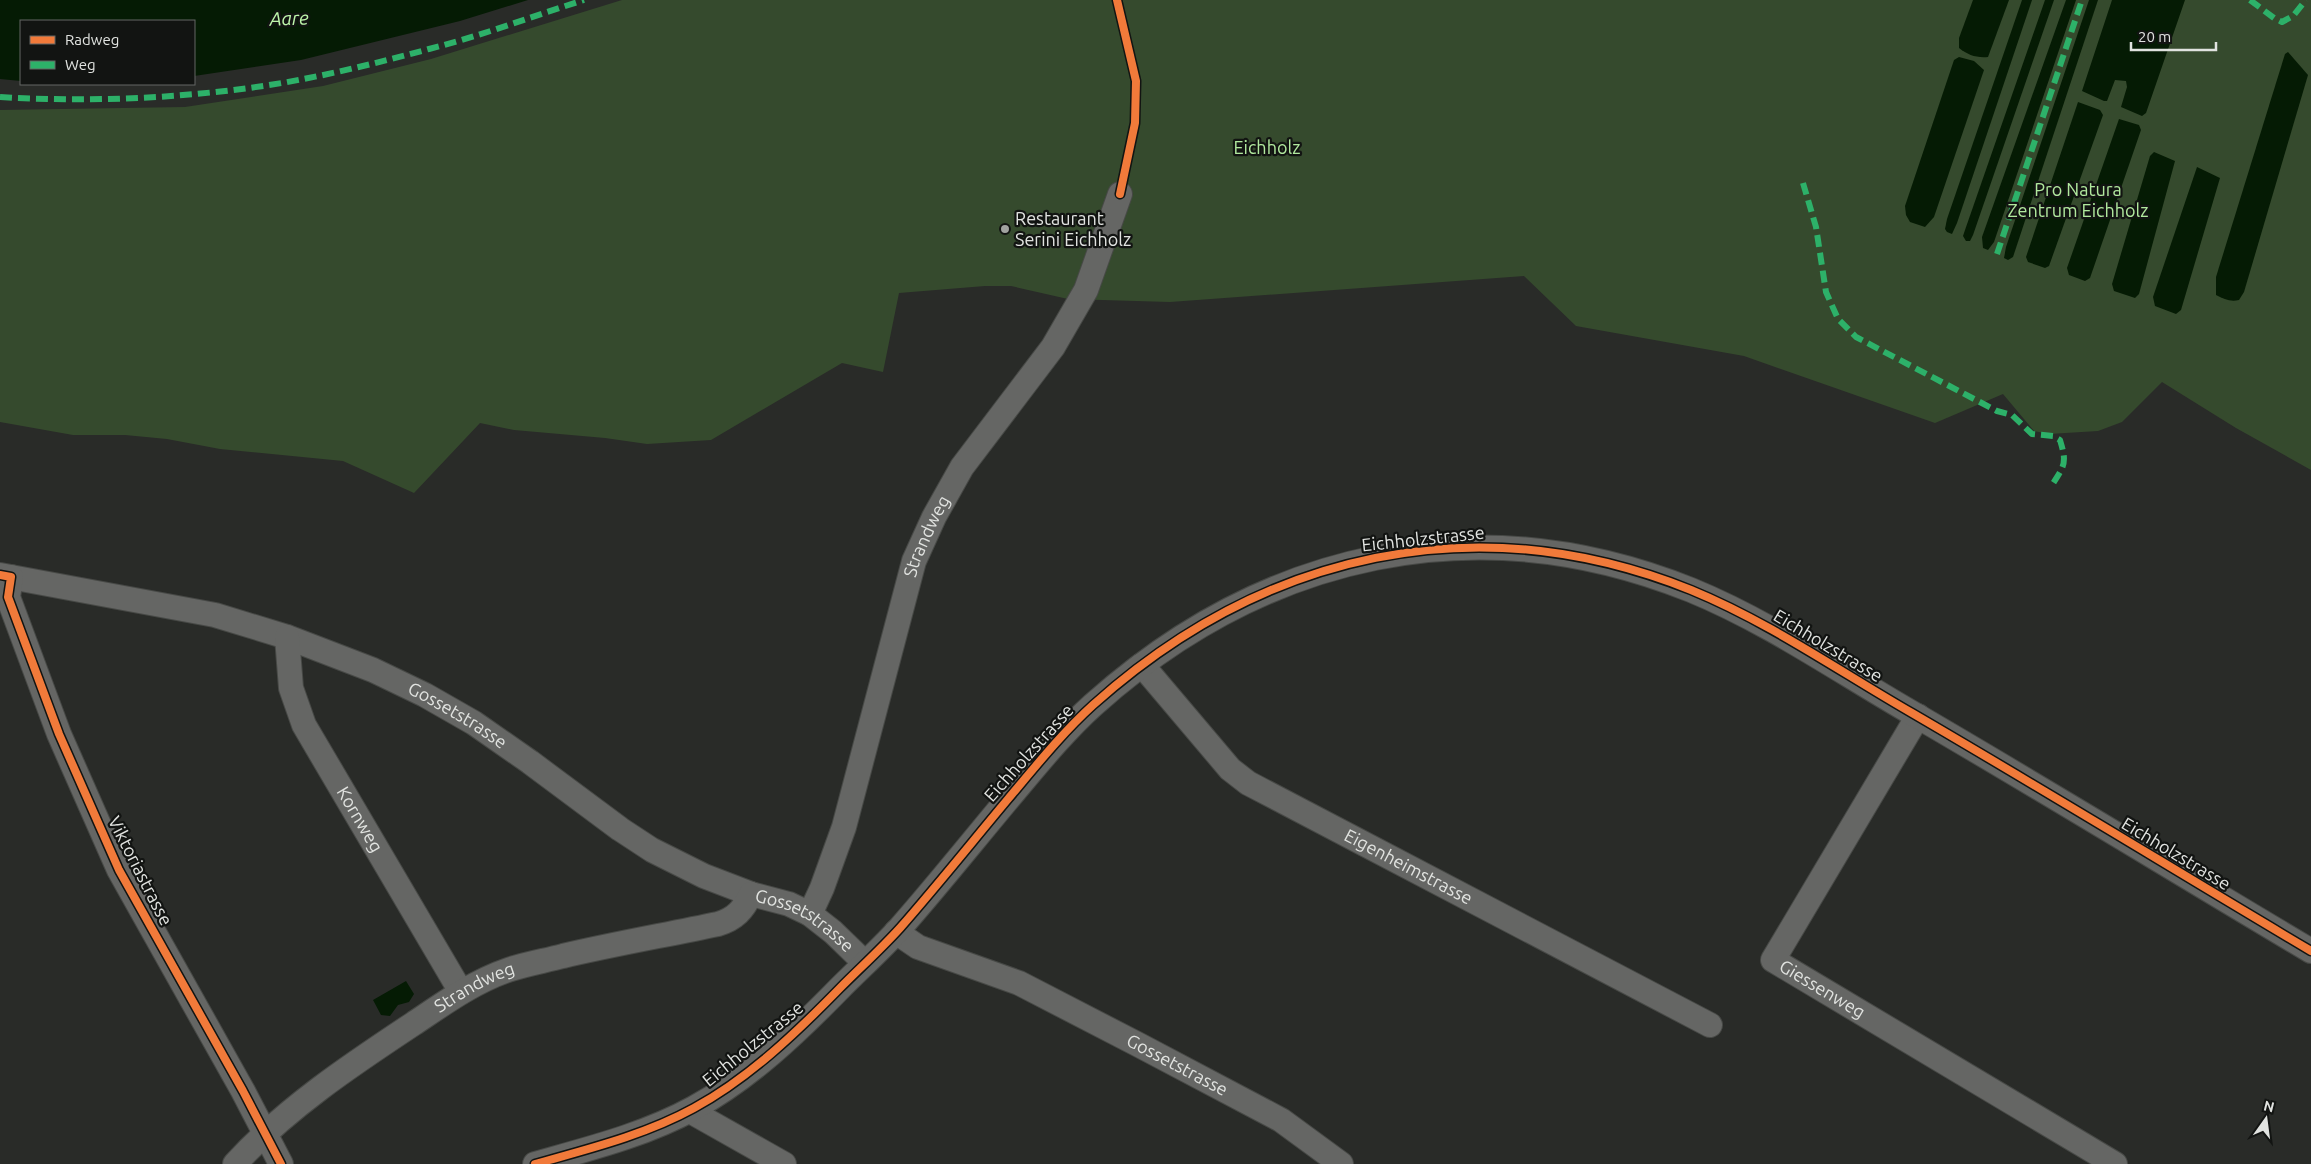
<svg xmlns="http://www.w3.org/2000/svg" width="2311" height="1164" viewBox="0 0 2311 1164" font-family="Ubuntu,sans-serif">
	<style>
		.green { fill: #354a2d }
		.water { fill: #051b04 }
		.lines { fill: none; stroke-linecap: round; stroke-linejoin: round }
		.minor-casing { stroke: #474946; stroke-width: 26 }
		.minor { stroke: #656664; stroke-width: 24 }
		.quiet { stroke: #2db169; stroke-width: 6; stroke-dasharray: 12 6; stroke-linecap: butt }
		.cycleway-casing { stroke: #121412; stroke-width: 11 }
		.cycleway { stroke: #f17a3a; stroke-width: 8 }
		.poi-dot { fill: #a1a3a0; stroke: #121412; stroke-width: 2 }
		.labels { text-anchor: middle; stroke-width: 4.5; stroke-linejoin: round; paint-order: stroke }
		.park-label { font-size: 18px; fill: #b1e99e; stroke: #121412 }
		.poi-label { font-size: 18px; fill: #e1e3e0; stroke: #121412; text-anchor: start }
		.street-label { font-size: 18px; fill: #e1e3e0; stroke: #121412 }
		.water-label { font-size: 19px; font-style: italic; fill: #bef6ab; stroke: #121412 }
	</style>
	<rect width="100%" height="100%" fill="#292b28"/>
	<!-- green -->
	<path class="green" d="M 622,0 L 2311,0 L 2311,470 L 2236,428 L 2162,382 L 2122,422 L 2098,431 L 2049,434 L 2034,431 L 2003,394 L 1935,423 L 1744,356 L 1576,326 L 1524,276 L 1170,302 L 1068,299 L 1011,286 L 985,286 L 899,293 L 883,372 L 842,363 L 711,440 L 647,444 L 605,438 L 514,430 L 480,423 L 414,493 L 343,461 L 220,449 L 167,439 L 125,435 L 73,435 L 0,422 L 0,110 L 185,107 L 323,86 L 431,59 Z"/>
	<!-- water -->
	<g class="water">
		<path d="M 0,0 L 528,0 L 460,21 L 301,60 L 194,76 L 194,21 L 21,21 L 21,81 L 0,79 Z"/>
		<path d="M 1973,0 L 2009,0 L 1988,57 C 1976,58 1968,55 1959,48 L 1959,38 Z"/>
		<path d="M 2022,0 L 2032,0 L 1957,223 L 1952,234 L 1947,232 L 1945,229 L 1947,219 Z"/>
		<path d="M 2045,0 L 2054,0 L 1973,235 L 1970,241 L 1966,241 L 1963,236 L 1965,230 Z"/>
		<path d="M 2066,0 L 2076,0 L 1994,242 L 1988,250 L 1983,248 L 1982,237 Z"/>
		<path d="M 2089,0 L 2098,0 L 2013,257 L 2008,260 L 2004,258 L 2006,247 Z"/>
		<path d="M 2112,0 L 2185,0 L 2146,113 L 2142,116 L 2121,107 L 2127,87 L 2126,81 L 2115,80 L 2107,101 L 2104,101 L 2082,91 Z"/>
		<path d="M 2288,52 L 2308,75 L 2244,292 L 2239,300 C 2230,302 2224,299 2216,295 L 2216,277 L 2285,54 Z"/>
		<path d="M 1959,57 L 1974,61 L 1984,70 L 1934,217 L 1925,227 L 1910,222 L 1906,215 L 1905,206 L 1954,60 Z"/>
		<path d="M 2078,102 L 2100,110 L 2103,115 L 2049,266 L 2045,268 L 2028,262 L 2026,257 Z"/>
		<path d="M 2119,119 L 2139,125 L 2141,130 L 2090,278 L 2085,281 L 2069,275 L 2067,268 Z"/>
		<path d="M 2154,152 L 2175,161 L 2139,294 L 2135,298 L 2114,291 L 2112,284 L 2150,156 Z"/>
		<path d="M 2197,167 L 2220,178 L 2181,310 L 2176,314 L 2155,306 L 2153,297 Z"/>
		<path d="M 406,981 L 414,994 L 409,1002 L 398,1005 L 390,1016 L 381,1015 L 373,1000 Z"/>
	</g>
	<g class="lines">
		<defs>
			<g id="minor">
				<path id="s1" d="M 0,575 L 215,615 L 287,637 L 373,670 L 425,695 L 474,723 L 530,762 L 620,829 L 652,850 L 704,876 L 751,894 L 789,904 L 810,914 L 833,932 L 865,963"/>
				<path d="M 11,577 L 8,597 L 59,734 L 119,870 L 243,1091 L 281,1164"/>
				<path id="s2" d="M 287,637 L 291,688 L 304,725 L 461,992"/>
				<path id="s3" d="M 1142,665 L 1230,769 L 1248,783 L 1710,1025"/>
				<path id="s4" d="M 1918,716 L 1773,960 L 2115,1164"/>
				<path id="s5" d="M 810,914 L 822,888 L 844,827 L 914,561 L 934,517 L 962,467 L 1053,347 L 1086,290 L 1120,194"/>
				<path id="s6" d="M 896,932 L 918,947 L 1019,983 L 1139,1045 L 1281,1120 L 1341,1164"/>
				<path d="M 690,1111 L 784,1164"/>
				<path id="s7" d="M 235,1164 C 285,1109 351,1065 413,1024 C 443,1004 473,982 508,970 C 525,964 544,961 563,956 C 614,944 666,935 718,924 C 735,919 743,910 751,894"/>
				<path d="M 535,1164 C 588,1149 645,1135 694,1108 C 749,1078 796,1033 840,988 C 860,968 881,949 900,928 C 937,886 972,842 1008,799 C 1035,767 1062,733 1093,705 C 1264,552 1476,504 1691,590 C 1769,622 1839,671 1912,713 C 2046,791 2178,872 2311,951"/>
			</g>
		</defs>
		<!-- minor casing -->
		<use href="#minor" class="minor-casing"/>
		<!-- minor -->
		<use href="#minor" class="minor"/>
		<!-- quiet -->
		<g class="quiet">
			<path d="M 2250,0 L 2274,18 L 2282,22 L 2293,16 L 2306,0"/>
			<path d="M 0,97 C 83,102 167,99 249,88 C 309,80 370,65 429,49 C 481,36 533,16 584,0"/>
			<path d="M 1803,183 L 1816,227 L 1826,292 L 1838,319 L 1856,337 L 1997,411 L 2012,415 L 2032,434 L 2053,436 L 2060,440 C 2067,463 2065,465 2052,485"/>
			<path d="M 1997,254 L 2082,0"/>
		</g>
		<defs>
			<g id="cycleway">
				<path d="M 1117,0 L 1136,81 L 1135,123 L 1120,194"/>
				<path d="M 0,575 L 11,577 L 8,597 L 59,734 L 119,870 L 243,1091 L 281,1164"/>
				<path d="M 535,1164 C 588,1149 645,1135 694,1108 C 749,1078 796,1033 840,988 C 860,968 881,949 900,928 C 937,886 972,842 1008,799 C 1035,767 1062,733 1093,705 C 1264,552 1476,504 1691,590 C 1769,622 1839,671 1912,713 C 2046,791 2178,872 2311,951"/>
			</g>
		</defs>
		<!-- cycleway casing -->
		<use href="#cycleway" class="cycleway-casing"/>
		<!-- cycleway -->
		<use href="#cycleway" class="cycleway"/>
	</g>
	<!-- markers -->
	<circle class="poi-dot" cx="1005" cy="229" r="5"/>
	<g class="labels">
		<!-- park labels -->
		<g class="park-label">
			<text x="1267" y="154">Eichholz</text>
			<text x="2078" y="196">Pro Natura<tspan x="2078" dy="21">Zentrum Eichholz</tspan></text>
		</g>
		<!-- poi labels -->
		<g class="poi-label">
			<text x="1015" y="225">Restaurant<tspan x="1015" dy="21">Serini Eichholz</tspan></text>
		</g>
		<!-- street labels -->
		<g class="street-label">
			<text dy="6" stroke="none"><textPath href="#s5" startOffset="396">Strandweg</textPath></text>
			<text transform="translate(1423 539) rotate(-6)" y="6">Eichholzstrasse</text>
			<text transform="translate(1828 646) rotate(31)" y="6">Eichholzstrasse</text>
			<text dy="6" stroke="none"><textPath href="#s1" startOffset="482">Gossetstrasse</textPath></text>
			<text transform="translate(1029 753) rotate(-48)" y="6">Eichholzstrasse</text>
			<text dy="6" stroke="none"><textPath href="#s2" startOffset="200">Kornweg</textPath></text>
			<text transform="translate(2176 854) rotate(31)" y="6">Eichholzstrasse</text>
			<text dy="6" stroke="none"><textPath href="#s3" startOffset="340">Eigenheimstrasse</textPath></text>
			<text transform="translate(140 871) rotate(63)" y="6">Viktoriastrasse</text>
			<text dy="6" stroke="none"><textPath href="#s1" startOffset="888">Gossetstrasse</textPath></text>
			<text dy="6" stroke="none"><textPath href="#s7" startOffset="299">Strandweg</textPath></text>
			<text dy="6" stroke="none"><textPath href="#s4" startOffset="341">Giessenweg</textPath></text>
			<text transform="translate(753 1044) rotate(-39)" y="6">Eichholzstrasse</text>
			<text dy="6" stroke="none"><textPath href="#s6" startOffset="312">Gossetstrasse</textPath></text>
		</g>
		<!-- water labels -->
		<g class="water-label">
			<text transform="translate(289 18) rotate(-2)" y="7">Aare</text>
		</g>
	</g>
	<!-- legend -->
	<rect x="20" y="20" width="175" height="65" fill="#121412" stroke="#656764"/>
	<rect x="30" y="36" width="25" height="8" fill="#f17a3a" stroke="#656764"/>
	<text x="65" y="45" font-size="15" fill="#e1e3e0">Radweg</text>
	<rect x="30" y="61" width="25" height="8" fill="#2db169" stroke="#656764"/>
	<text x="65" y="70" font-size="15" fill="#e1e3e0">Weg</text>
	<!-- north arrow -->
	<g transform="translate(2266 1119) rotate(14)" stroke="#121412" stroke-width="4" paint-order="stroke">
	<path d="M0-4L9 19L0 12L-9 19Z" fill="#e1e3e0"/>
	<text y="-8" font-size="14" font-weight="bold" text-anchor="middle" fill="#e1e3e0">N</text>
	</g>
	<!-- scale -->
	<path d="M2131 42v8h85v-8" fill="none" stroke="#e1e3e0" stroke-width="2.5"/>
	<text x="2138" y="42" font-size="15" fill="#e1e3e0" stroke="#121412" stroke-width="4" paint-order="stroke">20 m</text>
</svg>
